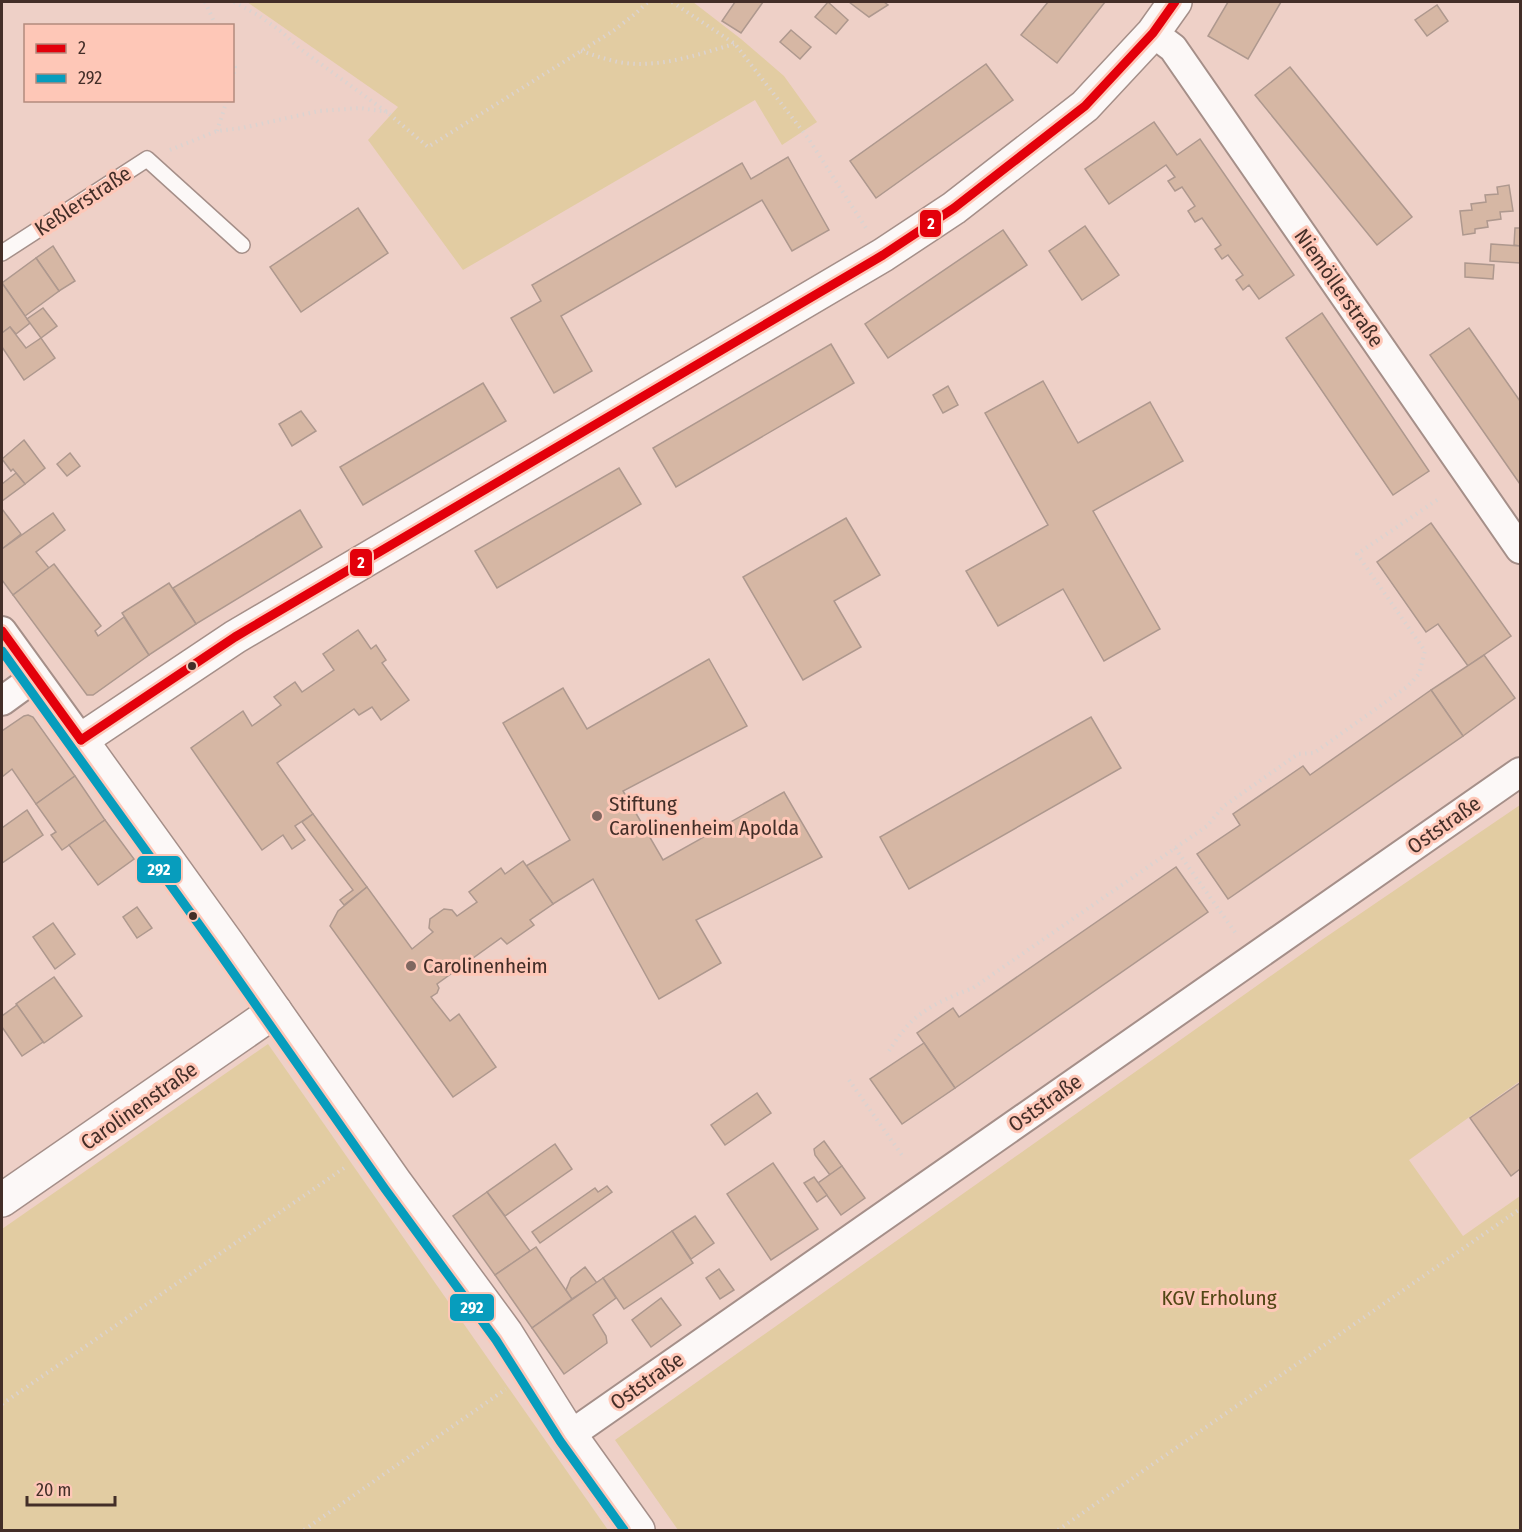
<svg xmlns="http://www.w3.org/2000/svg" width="1522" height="1532" viewBox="0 0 1522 1532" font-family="'Fira Sans Condensed',sans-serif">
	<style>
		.green { fill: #e2cca2 }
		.building { fill: #d6b7a4; stroke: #ae988e; stroke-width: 1.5 }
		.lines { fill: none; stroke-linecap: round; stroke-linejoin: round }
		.service-casing { stroke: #a58f89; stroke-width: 18 }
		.minor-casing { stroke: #a58f89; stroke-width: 32 }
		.tertiary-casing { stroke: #a58f89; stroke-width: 36 }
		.path { stroke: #dbd3d0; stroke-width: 4; stroke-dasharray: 1.5 4.5; stroke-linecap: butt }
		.service { stroke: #fcf8f7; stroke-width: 15 }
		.minor { stroke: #fcf8f7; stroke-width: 28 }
		.tertiary { stroke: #fcf8f7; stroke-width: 33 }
		.bus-1-casing { stroke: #fec7b7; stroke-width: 14 }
		.bus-2-casing { stroke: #fec7b7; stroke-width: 14 }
		.bus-1 { stroke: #e3000b; stroke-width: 9 }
		.bus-2 { stroke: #079dbd; stroke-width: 9 }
		.bus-dot { fill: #432e28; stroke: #fec7b7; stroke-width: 2 }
		.poi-dot { fill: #7f6760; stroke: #fec7b7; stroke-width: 2 }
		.labels { text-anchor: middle; stroke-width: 6; stroke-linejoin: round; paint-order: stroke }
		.street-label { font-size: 21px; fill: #432e28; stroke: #fec7b7 }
		.poi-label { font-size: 21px; fill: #432e28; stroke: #fec7b7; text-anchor: start }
		.park-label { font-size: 21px; fill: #514614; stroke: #fec7b7 }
		.line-badge { stroke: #fec7b7; stroke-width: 2 }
		.badge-label { font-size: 16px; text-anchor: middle; font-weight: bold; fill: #fff }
	</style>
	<rect width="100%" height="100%" fill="#eed0c7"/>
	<!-- green -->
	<g class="green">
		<path d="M 247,2 L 693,2 L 741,39 L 784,76 L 817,122 L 782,145 L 755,100 L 463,270 L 368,140 L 398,107 Z"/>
		<path d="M 1520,805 L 1520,1081 L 1409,1160 L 1463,1236 L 1520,1196 L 1520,1530 L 678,1530 L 615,1440 L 1323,939 Z"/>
		<path d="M 268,1044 L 608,1530 L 2,1530 L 2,1229 Z"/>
	</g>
	<!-- building -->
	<g class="building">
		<path d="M 735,2 L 763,2 L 741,33 L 722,21 Z"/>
		<path d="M 828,2 L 848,20 L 836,34 L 815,17 Z"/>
		<path d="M 849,2 L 884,2 L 888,5 L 869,17 Z"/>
		<path d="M 1048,2 L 1105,2 L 1057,63 L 1021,35 Z"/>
		<path d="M 1228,2 L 1281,2 L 1248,59 L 1208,36 Z"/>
		<path d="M 1437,5 L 1448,21 L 1427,36 L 1415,20 Z"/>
		<path d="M 791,30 L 811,47 L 800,59 L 780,42 Z"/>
		<path d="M 986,64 L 1013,100 L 876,198 L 850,161 Z"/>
		<path d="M 1290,67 L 1412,217 L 1377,245 L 1255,95 Z"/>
		<path d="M 1154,122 L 1177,155 L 1200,139 L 1294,275 L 1259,299 L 1249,285 L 1243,290 L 1236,280 L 1243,275 L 1228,255 L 1222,259 L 1215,249 L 1221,245 L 1202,218 L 1195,222 L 1188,211 L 1195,206 L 1182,187 L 1175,191 L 1168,181 L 1175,177 L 1166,165 L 1109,204 L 1085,169 Z"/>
		<path d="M 788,157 L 829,230 L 792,251 L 762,200 L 561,316 L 592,371 L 554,393 L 511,318 L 541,301 L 532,285 L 742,163 L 751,179 Z"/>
		<path d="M 1509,185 L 1513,211 L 1500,212 L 1501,219 L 1487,221 L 1488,227 L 1475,229 L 1475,233 L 1463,235 L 1460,211 L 1472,210 L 1471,204 L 1486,202 L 1485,195 L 1498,194 L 1497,187 Z"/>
		<path d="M 358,208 L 388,253 L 301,312 L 270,267 Z"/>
		<path d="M 1085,226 L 1119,275 L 1082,300 L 1049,251 Z"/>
		<path d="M 1515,228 L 1520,228 L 1520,246 L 1514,245 Z"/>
		<path d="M 1003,230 L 1027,265 L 888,358 L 865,324 Z"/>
		<path d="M 1491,244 L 1520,246 L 1520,263 L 1490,261 Z"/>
		<path d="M 53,246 L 75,281 L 59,291 L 36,258 Z"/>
		<path d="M 36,258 L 59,291 L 25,316 L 2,283 Z"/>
		<path d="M 1465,263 L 1494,265 L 1493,279 L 1465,277 Z"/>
		<path d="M 2,283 L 30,323 L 16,334 L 10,327 L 2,333 Z"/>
		<path d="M 43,308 L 57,326 L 41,338 L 27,319 Z"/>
		<path d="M 1322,313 L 1429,471 L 1393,495 L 1286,338 Z"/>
		<path d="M 10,327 L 26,348 L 41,338 L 55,358 L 24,380 L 2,347 L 2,333 Z"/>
		<path d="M 1469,328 L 1520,401 L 1520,484 L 1430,355 Z"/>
		<path d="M 831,344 L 854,383 L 676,487 L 653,448 Z"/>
		<path d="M 1043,381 L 1078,443 L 1150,402 L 1183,461 L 1093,511 L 1160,629 L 1104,661 L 1063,589 L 998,626 L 966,571 L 1048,525 L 985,413 Z"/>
		<path d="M 483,383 L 506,421 L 363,505 L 340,467 Z"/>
		<path d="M 948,386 L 958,405 L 943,413 L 933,395 Z"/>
		<path d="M 301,411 L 316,431 L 292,446 L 279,424 Z"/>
		<path d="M 24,440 L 45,468 L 25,484 L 13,469 L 11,471 L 2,459 Z"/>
		<path d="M 70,453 L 80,466 L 67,476 L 57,464 Z"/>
		<path d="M 619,468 L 641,504 L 497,588 L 475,551 Z"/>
		<path d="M 16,473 L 25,484 L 2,501 L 2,484 Z"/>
		<path d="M 2,509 L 21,534 L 2,549 Z"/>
		<path d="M 300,510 L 322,547 L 196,624 L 173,588 Z"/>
		<path d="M 53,513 L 65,530 L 36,552 L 49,568 L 13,595 L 2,580 L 2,549 Z"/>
		<path d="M 846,518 L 880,575 L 834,601 L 861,647 L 803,680 L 743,577 Z"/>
		<path d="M 1431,523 L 1511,636 L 1468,666 L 1438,624 L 1426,632 L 1377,562 Z"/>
		<path d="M 54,564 L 101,626 L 95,631 L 98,636 L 124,617 L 149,655 L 93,695 L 87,695 L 13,595 Z"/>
		<path d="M 169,583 L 196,624 L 149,655 L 122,613 Z"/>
		<path d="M 358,630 L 371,649 L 376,645 L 386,660 L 382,663 L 409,700 L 381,720 L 372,707 L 359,715 L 354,709 L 277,763 L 313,814 L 295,826 L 305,840 L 292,849 L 283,835 L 262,850 L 191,748 L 243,711 L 252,726 L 281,705 L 274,697 L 295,682 L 302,692 L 334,670 L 323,654 Z"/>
		<path d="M 1484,655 L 1515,698 L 1463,736 L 1431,690 Z"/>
		<path d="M 709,659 L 747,726 L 623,791 L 663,860 L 784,792 L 822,857 L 696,920 L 721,963 L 659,999 L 593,879 L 553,904 L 526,866 L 570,840 L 503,723 L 563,688 L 587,729 Z"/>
		<path d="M 1431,690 L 1463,736 L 1228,899 L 1197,854 L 1240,825 L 1233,814 L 1303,766 L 1310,775 Z"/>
		<path d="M 28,715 L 33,717 L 75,776 L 36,804 L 12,769 L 2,777 L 2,731 L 24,716 Z"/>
		<path d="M 1091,717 L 1121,768 L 909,889 L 880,837 Z"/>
		<path d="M 75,776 L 105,820 L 62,850 L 51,835 L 56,832 L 36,804 Z"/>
		<path d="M 27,810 L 43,835 L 2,863 L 2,828 Z"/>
		<path d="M 313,814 L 367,887 L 344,905 L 340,900 L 353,890 L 302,822 Z"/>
		<path d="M 105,820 L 134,859 L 98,885 L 69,845 Z"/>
		<path d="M 523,861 L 553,904 L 530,920 L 534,925 L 507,944 L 501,938 L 437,984 L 439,988 L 437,993 L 431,997 L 450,1021 L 459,1014 L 496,1067 L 453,1097 L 330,926 L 338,911 L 367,887 L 412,949 L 433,932 L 429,928 L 430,919 L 444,909 L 452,910 L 457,916 L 477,902 L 469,892 L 501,868 L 505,874 Z"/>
		<path d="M 1176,867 L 1208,912 L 955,1088 L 917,1033 L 953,1008 L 959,1017 Z"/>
		<path d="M 137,907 L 152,928 L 137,938 L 123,917 Z"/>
		<path d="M 53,923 L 75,954 L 55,969 L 33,937 Z"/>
		<path d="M 54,977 L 82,1016 L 44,1043 L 16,1004 Z"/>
		<path d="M 17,1005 L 43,1042 L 22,1056 L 2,1027 L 2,1016 Z"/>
		<path d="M 924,1043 L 955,1088 L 902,1124 L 870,1079 Z"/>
		<path d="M 1520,1083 L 1520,1169 L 1511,1176 L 1470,1118 Z"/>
		<path d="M 757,1093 L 771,1113 L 725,1145 L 711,1125 Z"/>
		<path d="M 824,1141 L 842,1166 L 830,1175 L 815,1155 L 814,1149 Z"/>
		<path d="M 555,1144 L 572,1169 L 505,1216 L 487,1192 Z"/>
		<path d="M 773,1163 L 818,1229 L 771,1260 L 727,1194 Z"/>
		<path d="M 842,1166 L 865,1198 L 841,1215 L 818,1183 Z"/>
		<path d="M 814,1177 L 827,1195 L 817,1202 L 804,1183 Z"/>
		<path d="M 607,1186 L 612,1192 L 540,1243 L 532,1232 L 595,1188 L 598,1192 Z"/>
		<path d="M 487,1192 L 530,1251 L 495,1275 L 453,1216 Z"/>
		<path d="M 695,1216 L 714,1243 L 691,1259 L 672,1231 Z"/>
		<path d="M 672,1231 L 693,1263 L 624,1309 L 603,1278 Z"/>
		<path d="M 536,1247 L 572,1299 L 532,1328 L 495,1275 Z"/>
		<path d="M 585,1267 L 597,1283 L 572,1299 L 566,1290 L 571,1278 Z"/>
		<path d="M 719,1269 L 734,1290 L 720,1299 L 706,1278 Z"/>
		<path d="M 603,1278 L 616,1298 L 593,1315 L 606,1336 L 607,1343 L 564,1374 L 532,1328 Z"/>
		<path d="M 661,1298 L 681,1325 L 651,1347 L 632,1320 Z"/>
	</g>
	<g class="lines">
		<defs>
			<path id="service" d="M 2,253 L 147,159 L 242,245"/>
			<g id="minor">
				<path d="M 1153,33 L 1173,48 L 1520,549"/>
				<path d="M 2,631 L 81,740"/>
				<path d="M 2,701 L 35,677"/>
				<path d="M 570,1435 L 1520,772"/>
			</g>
			<g id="tertiary">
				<path d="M 2,1200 L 275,1011"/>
				<path d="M 638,1530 L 570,1435 L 506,1333 L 395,1182 L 228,944 L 81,740 L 235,637 L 883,255 L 954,208 L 1085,106 L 1153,33 L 1175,2"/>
			</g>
		</defs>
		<!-- service casing -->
		<use href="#service" class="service-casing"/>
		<!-- minor casing -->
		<use href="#minor" class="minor-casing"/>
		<!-- tertiary casing -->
		<use href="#tertiary" class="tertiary-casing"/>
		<!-- path -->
		<g class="path">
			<path d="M 205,2 L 216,26"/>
			<path d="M 234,2 L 258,15 L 282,32 L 299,48 L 388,113 L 428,147 L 613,31 L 635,14 L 648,2"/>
			<path d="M 672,2 L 735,44 L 808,138 L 866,228"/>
			<path d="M 581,51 C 593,55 605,59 618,62 C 658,69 696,55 734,44"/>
			<path d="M 232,61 L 235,67 L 232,84"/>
			<path d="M 217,131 L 227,100"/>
			<path d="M 170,150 L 217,131 L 242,128 L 319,111 L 360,108 L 388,112"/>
			<path d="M 1175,848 L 1237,935"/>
			<path d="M 889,1051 C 893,1045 898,1037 903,1031 C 920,1009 947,998 973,988 L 1207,826 L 1224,806 L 1298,754 L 1314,753 L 1408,686 L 1419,674 L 1425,651 L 1357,554 L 1440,498"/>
			<path d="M 849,1080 L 904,1158"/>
			<path d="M 2,1404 L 347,1166"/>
			<path d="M 304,1530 L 506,1389"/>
			<path d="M 1058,1530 L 1520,1209"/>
		</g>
		<!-- service -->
		<use href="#service" class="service"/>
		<!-- minor -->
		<use href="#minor" class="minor"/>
		<!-- tertiary -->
		<use href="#tertiary" class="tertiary"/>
		<defs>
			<g id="bus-1">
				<path d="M 2,631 L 81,740"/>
				<path d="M 81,740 L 235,637 L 883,255 L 954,208 L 1085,106 L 1153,33 L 1175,2"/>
			</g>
			<path id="bus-2" d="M 2,651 L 218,951 L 385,1189 L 496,1340 L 560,1441 L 624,1530"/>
		</defs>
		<!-- bus-1 casing -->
		<use href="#bus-1" class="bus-1-casing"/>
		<!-- bus-2 casing -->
		<use href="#bus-2" class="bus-2-casing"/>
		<!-- bus-1 -->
		<use href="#bus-1" class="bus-1"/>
		<!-- bus-2 -->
		<use href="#bus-2" class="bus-2"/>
	</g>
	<!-- markers -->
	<g class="bus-dot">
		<circle cx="192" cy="666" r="5"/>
		<circle cx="193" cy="916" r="5"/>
	</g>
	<g class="poi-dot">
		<circle cx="597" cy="816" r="6"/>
		<circle cx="411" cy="966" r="6"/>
	</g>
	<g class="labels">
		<!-- street labels -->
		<g class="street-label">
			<text transform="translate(83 201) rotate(-33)" y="7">Keßlerstraße</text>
			<text transform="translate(1339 288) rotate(55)" y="7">Niemöllerstraße</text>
			<text transform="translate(1444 825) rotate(-35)" y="7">Oststraße</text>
			<text transform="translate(1045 1103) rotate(-35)" y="7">Oststraße</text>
			<text transform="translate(139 1106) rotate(-35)" y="7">Carolinenstraße</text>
			<text transform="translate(647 1381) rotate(-35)" y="7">Oststraße</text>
		</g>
		<!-- poi labels -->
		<g class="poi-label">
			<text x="609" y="811">Stiftung<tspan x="609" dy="24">Carolinenheim Apolda</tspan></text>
			<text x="423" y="973">Carolinenheim</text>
		</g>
		<!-- park labels -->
		<g class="park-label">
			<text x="1219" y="1305">KGV Erholung</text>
		</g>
	</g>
	<g class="line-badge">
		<rect x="919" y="209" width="23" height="29" rx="6" fill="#e3000b"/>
		<rect x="349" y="548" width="24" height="29" rx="6" fill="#e3000b"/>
		<rect x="136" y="855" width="46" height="29" rx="6" fill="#079dbd"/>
		<rect x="449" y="1293" width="46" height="29" rx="6" fill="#079dbd"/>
	</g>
	<g class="badge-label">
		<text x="931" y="229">2</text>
		<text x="361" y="568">2</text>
		<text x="159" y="875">292</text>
		<text x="472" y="1313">292</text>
	</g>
	<!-- border -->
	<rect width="1522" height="1532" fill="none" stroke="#432e28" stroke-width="6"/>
	<!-- legend -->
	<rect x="24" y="24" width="210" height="78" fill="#fec7b7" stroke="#b38a7e" stroke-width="1.5"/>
	<rect x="36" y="44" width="30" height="9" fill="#e3000b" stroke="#b38a7e" stroke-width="1.5"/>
	<text x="78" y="54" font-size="18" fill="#432e28">2</text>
	<rect x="36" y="74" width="30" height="9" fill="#079dbd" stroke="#b38a7e" stroke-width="1.5"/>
	<text x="78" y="84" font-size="18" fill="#432e28">292</text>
	<!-- scale -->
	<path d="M27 1496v9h88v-9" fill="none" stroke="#432e28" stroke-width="3"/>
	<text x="36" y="1496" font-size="18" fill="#432e28" stroke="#fec7b7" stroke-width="4.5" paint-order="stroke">20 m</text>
</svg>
